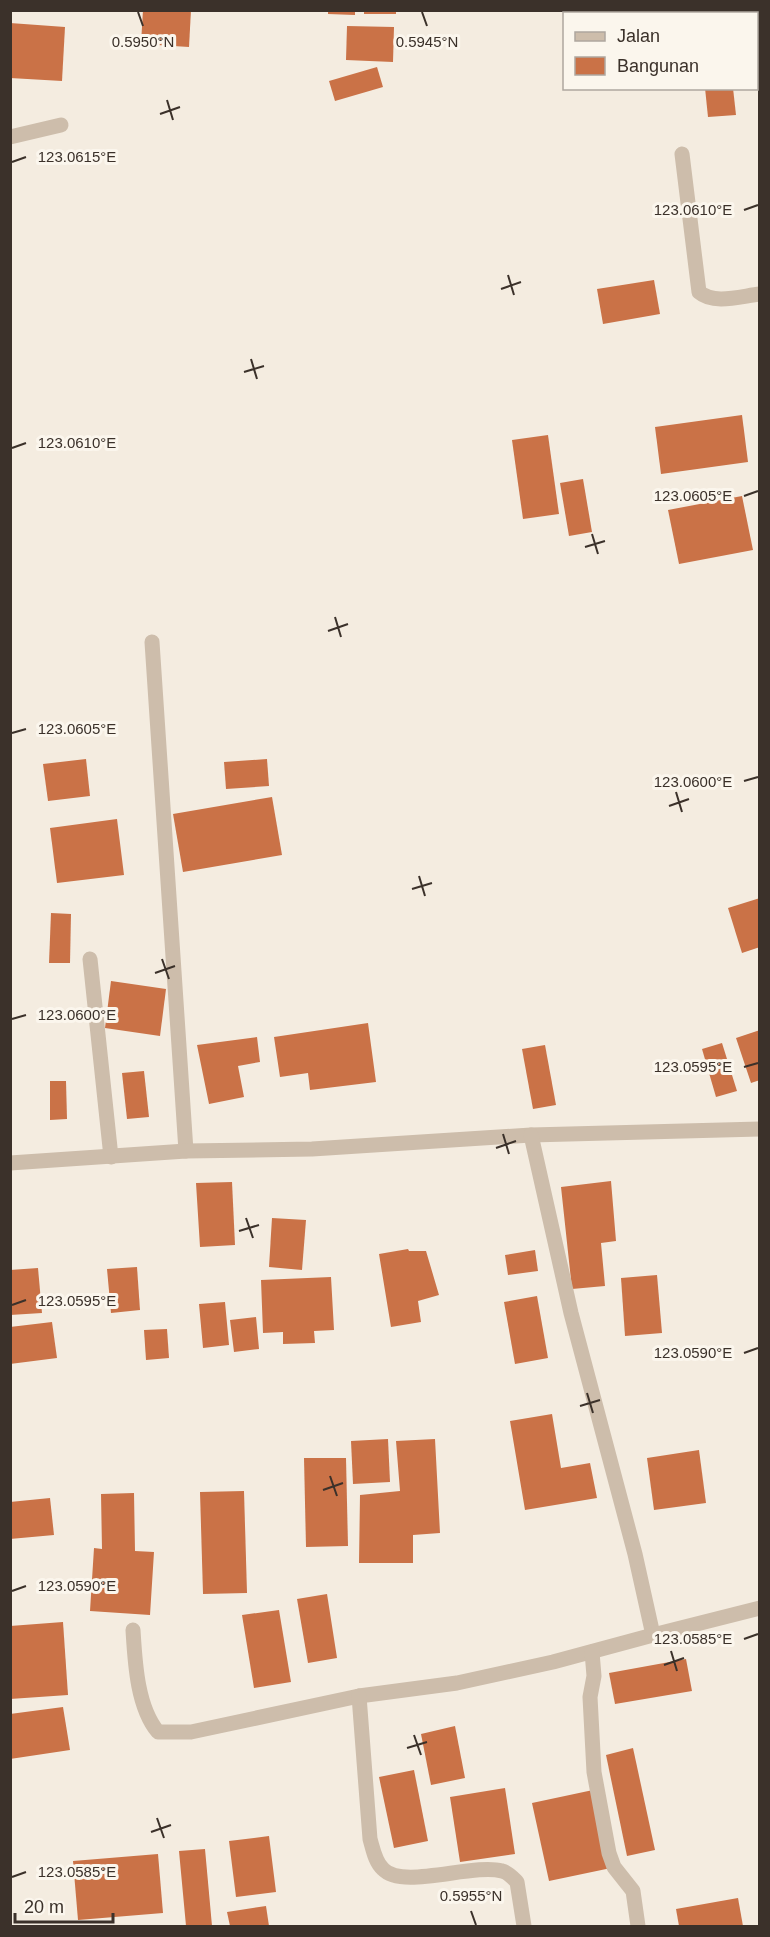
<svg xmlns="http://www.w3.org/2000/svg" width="770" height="1937" viewBox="0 0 770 1937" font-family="Helvetica,sans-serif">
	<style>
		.building { fill: #ca7247 }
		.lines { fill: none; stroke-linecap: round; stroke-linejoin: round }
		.minor { stroke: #cdbdab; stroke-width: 15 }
		.ticks { fill: none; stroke: #3b312a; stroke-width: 2 }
		.ticks-label { font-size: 15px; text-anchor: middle; fill: #3b312a; stroke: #fbf6ed; stroke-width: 6; stroke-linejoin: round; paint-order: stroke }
	</style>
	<rect width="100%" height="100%" fill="#f4ece0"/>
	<!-- building -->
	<g class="building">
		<path d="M 143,10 L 191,10 L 189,47 L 141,44 Z"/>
		<path d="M 328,10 L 355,10 L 355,15 L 328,14 Z"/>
		<rect x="364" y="10" width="32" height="4"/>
		<rect x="659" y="10" width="31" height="4"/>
		<path d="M 10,23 L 65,27 L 62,81 L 10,78 Z"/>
		<path d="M 347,26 L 394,27 L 393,62 L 346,60 Z"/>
		<path d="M 377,67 L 383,87 L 335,101 L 329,81 Z"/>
		<path d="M 705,88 L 733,88 L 736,115 L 708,117 Z"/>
		<path d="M 654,280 L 660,314 L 603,324 L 597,289 Z"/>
		<path d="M 742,415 L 748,462 L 661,474 L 655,427 Z"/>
		<path d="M 548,435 L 559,514 L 523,519 L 512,440 Z"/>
		<path d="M 583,479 L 592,532 L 569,536 L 560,483 Z"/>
		<path d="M 742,496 L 753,550 L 679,564 L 668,510 Z"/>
		<path d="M 86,759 L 90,796 L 48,801 L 43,764 Z"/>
		<path d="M 267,759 L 269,786 L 226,789 L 224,762 Z"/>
		<path d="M 272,797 L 282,855 L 183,872 L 173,814 Z"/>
		<path d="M 117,819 L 124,875 L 57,883 L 50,828 Z"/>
		<path d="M 760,898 L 760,947 L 742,953 L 728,908 Z"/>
		<path d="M 51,913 L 71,914 L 70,963 L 49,963 Z"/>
		<path d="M 111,981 L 166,989 L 160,1036 L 105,1028 Z"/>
		<path d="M 368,1023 L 376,1082 L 310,1090 L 308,1073 L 280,1077 L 274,1037 Z"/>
		<path d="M 760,1030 L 760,1080 L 751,1083 L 736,1038 Z"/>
		<path d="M 257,1037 L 260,1062 L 238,1066 L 244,1097 L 209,1104 L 197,1045 Z"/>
		<path d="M 722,1043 L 737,1091 L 716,1097 L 702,1049 Z"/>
		<path d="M 545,1045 L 556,1105 L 533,1109 L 522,1049 Z"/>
		<path d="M 144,1071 L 149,1117 L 127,1119 L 122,1073 Z"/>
		<path d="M 50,1081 L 66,1081 L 67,1119 L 50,1120 Z"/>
		<path d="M 611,1181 L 616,1241 L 601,1243 L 605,1286 L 572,1289 L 561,1187 Z"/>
		<path d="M 232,1182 L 235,1245 L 200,1247 L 196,1183 Z"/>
		<path d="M 272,1218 L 306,1220 L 302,1270 L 269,1267 Z"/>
		<path d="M 408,1249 L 409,1251 L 426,1251 L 439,1295 L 418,1301 L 421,1322 L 391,1327 L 379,1254 Z"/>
		<path d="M 535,1250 L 538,1271 L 508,1275 L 505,1255 Z"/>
		<path d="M 137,1267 L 140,1310 L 111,1313 L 107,1269 Z"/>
		<path d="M 38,1268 L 42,1313 L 10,1315 L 10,1270 Z"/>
		<path d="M 657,1275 L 662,1333 L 625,1336 L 621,1278 Z"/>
		<path d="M 331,1277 L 334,1330 L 314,1331 L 315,1343 L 283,1344 L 283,1332 L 263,1333 L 261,1280 Z"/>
		<path d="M 537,1296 L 548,1358 L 515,1364 L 504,1302 Z"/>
		<path d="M 225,1302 L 229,1345 L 203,1348 L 199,1304 Z"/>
		<path d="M 256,1317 L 259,1349 L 234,1352 L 230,1320 Z"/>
		<path d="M 52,1322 L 57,1358 L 10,1364 L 10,1327 Z"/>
		<path d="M 167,1329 L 169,1358 L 146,1360 L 144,1330 Z"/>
		<path d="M 552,1414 L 561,1468 L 590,1463 L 597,1498 L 525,1510 L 510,1421 Z"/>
		<path d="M 388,1439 L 390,1482 L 353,1484 L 351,1441 Z"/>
		<path d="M 435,1439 L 440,1533 L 413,1535 L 413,1563 L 359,1563 L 360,1495 L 400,1491 L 396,1441 Z"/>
		<path d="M 699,1450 L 706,1503 L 654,1510 L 647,1458 Z"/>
		<path d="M 304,1458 L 346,1458 L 348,1546 L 306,1547 Z"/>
		<path d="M 244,1491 L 247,1593 L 203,1594 L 200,1492 Z"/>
		<path d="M 134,1493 L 135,1551 L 154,1552 L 150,1615 L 90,1611 L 94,1548 L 102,1549 L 101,1494 Z"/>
		<path d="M 50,1498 L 54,1535 L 10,1539 L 10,1502 Z"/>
		<path d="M 327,1594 L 337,1658 L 308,1663 L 297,1599 Z"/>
		<path d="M 279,1610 L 291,1682 L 254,1688 L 242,1615 Z"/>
		<path d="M 63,1622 L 68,1695 L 10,1699 L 10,1626 Z"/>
		<path d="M 686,1659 L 692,1691 L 615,1704 L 609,1673 Z"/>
		<path d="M 63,1707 L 70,1750 L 10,1759 L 10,1714 Z"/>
		<path d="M 455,1726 L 465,1778 L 431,1785 L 421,1734 Z"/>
		<path d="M 633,1748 L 655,1850 L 627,1856 L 606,1755 Z"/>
		<path d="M 414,1770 L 428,1841 L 394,1848 L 379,1777 Z"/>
		<path d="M 505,1788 L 515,1854 L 460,1862 L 450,1797 Z"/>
		<path d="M 593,1790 L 611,1868 L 549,1881 L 532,1803 Z"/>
		<path d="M 269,1836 L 276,1892 L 236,1897 L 229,1841 Z"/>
		<path d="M 205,1849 L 212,1926 L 186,1926 L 179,1851 Z"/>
		<path d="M 158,1854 L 163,1913 L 78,1920 L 73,1861 Z"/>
		<path d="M 738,1898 L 743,1926 L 679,1926 L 676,1909 Z"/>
		<path d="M 266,1906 L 269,1926 L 230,1926 L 227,1912 Z"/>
	</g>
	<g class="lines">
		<!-- minor -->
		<g class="minor">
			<path d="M 10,137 L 61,125"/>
			<path d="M 682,154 L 699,292 C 714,305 741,296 760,294"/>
			<path d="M 152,642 L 186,1151"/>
			<path d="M 90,959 L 111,1157"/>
			<path d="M 10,1163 L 186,1151 L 312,1149 L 531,1135 L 760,1129"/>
			<path d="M 133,1630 C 135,1662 137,1707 158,1732 L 191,1732 L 359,1696 L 457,1683 L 553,1662 L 653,1635 L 635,1554 L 571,1313 L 531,1135"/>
			<path d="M 653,1635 L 760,1608"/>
			<path d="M 592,1652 L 594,1676 L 590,1697 L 594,1772 L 609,1853 L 614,1867 L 633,1891 L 638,1926"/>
			<path d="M 359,1696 L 370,1839 C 373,1849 375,1862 383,1869 C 402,1890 473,1863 502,1871 C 508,1872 513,1878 517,1882 L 524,1926"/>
		</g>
	</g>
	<!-- ticks -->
	<path class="ticks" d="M 138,12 L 143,26M 422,12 L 427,26M 167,100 L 173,120M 160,114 L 180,107M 12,162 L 26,157M 744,210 L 758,205M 508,275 L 514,295M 501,289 L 521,282M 251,359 L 257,379M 244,372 L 264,366M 12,448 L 26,443M 744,496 L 758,491M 592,534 L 598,554M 585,547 L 605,541M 335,617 L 341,637M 328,631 L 348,624M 12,733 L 26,729M 744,781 L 758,777M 676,792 L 682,812M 669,806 L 689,799M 419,876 L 425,896M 412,889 L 432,883M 162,959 L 169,979M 155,973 L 175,966M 12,1019 L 26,1015M 744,1067 L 758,1063M 503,1134 L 509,1154M 496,1148 L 516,1141M 246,1218 L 253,1238M 239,1231 L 259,1225M 12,1305 L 26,1300M 744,1353 L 758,1348M 587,1393 L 593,1413M 580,1406 L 600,1400M 330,1476 L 337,1496M 323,1490 L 343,1483M 12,1591 L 26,1586M 744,1639 L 758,1634M 671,1651 L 677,1671M 664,1665 L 684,1658M 414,1735 L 421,1755M 407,1748 L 427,1742M 157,1818 L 164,1838M 151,1832 L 171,1825M 12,1877 L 26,1872M 471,1911 L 476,1925"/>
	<g class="ticks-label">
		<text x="143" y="47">0.5950°N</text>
		<text x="427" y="47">0.5945°N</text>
		<text x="77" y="162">123.0615°E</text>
		<text x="693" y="215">123.0610°E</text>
		<text x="77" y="448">123.0610°E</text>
		<text x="693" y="501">123.0605°E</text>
		<text x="77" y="734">123.0605°E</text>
		<text x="693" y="787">123.0600°E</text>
		<text x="77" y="1020">123.0600°E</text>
		<text x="693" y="1072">123.0595°E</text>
		<text x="77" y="1306">123.0595°E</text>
		<text x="693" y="1358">123.0590°E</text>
		<text x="77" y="1591">123.0590°E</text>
		<text x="693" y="1644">123.0585°E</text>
		<text x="77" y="1877">123.0585°E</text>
		<text x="471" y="1901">0.5955°N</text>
	</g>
	<!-- border -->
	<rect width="770" height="1937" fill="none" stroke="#3b312a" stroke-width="24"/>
	<!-- legend -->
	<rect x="563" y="12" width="195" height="78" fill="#fbf6ed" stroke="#aea79f" stroke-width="1.5"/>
	<rect x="575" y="32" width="30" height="9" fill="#cdbdab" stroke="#aea79f" stroke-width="1.5"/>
	<text x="617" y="42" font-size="18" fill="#3b312a">Jalan</text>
	<rect x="575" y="57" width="30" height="18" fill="#ca7247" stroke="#aea79f" stroke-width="1.5"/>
	<text x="617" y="72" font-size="18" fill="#3b312a">Bangunan</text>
	<!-- scale -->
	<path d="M15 1913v9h98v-9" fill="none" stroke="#3b312a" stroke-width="3"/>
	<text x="24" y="1913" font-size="18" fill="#3b312a" stroke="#fbf6ed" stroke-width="4.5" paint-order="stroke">20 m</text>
</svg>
